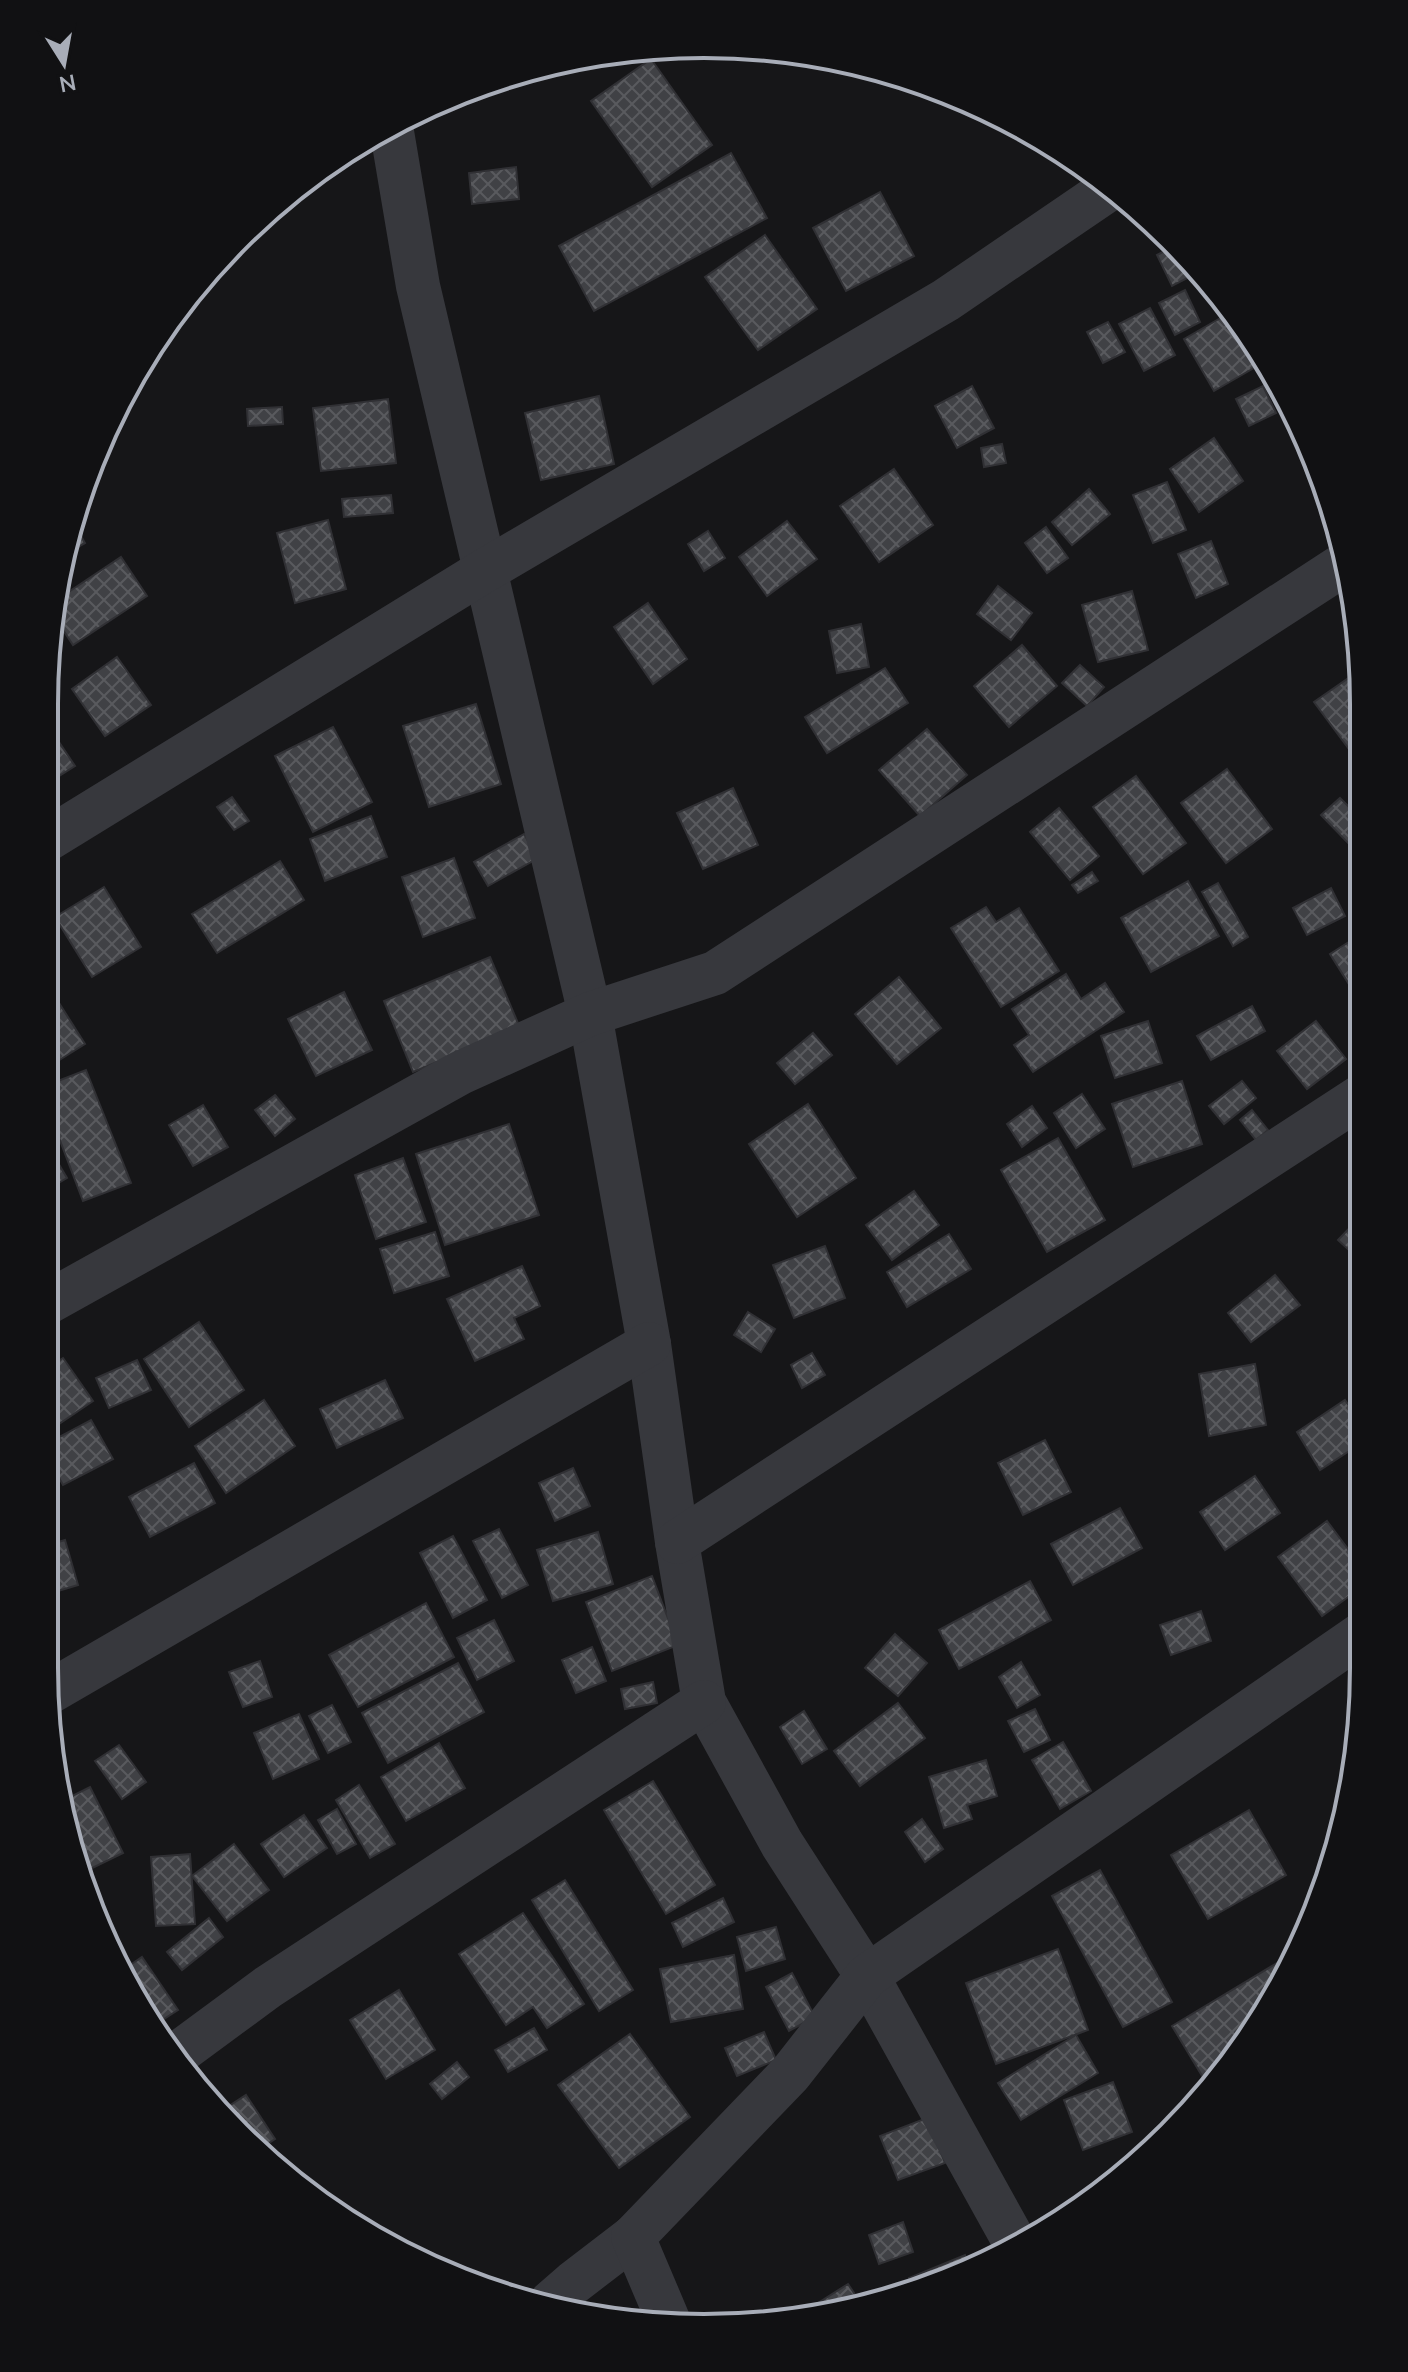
<svg xmlns="http://www.w3.org/2000/svg" width="1408" height="2372" viewBox="0 0 1408 2372" font-family="'Nunito Sans',sans-serif">
	<style>
		.building { fill: url(#building-cross-hatch); stroke: #303034; stroke-width: 2 }
		.lines { fill: none; stroke-linecap: round; stroke-linejoin: round }
		.minor { stroke: #37383d; stroke-width: 44 }
		.rim { fill: none; stroke: #a8adb8; stroke-width: 4 }
	</style>
	<defs>
		<pattern id="building-cross-hatch" width="8" height="8" patternUnits="userSpaceOnUse" patternTransform="scale(2)"><rect width="8" height="8" fill="#404145"/><path d="M0 0l8 8M0 8l8-8" fill="none" stroke="#595a5e"/></pattern>
	</defs>
	<rect width="100%" height="100%" fill="#161618"/>
	<!-- building -->
	<g class="building">
		<path d="M 651,59 L 712,145 L 652,187 L 591,101 Z"/>
		<path d="M 731,153 L 767,218 L 594,311 L 559,246 Z"/>
		<path d="M 516,167 L 519,199 L 472,204 L 469,173 Z"/>
		<path d="M 880,192 L 914,256 L 846,291 L 813,228 Z"/>
		<path d="M 765,235 L 817,309 L 758,350 L 705,277 Z"/>
		<path d="M 1174,246 L 1201,271 L 1172,286 L 1157,255 Z"/>
		<path d="M 1185,290 L 1200,322 L 1175,335 L 1159,303 Z"/>
		<path d="M 179,308 L 185,313 L 156,354 L 149,350 L 155,337 Z"/>
		<path d="M 1150,308 L 1175,355 L 1144,371 L 1119,324 Z"/>
		<path d="M 1231,312 L 1266,361 L 1214,391 L 1184,339 Z"/>
		<path d="M 1108,322 L 1125,352 L 1103,363 L 1087,332 Z"/>
		<path d="M 972,386 L 994,428 L 957,448 L 935,406 Z"/>
		<path d="M 1263,386 L 1276,413 L 1249,426 L 1236,399 Z"/>
		<path d="M 599,396 L 614,464 L 541,480 L 525,413 Z"/>
		<path d="M 388,399 L 396,463 L 321,471 L 313,408 Z"/>
		<path d="M 282,407 L 283,424 L 248,426 L 247,409 Z"/>
		<path d="M 1214,438 L 1243,481 L 1199,512 L 1170,469 Z"/>
		<path d="M 1002,444 L 1006,463 L 984,467 L 981,448 Z"/>
		<path d="M 894,469 L 933,525 L 879,562 L 840,506 Z"/>
		<path d="M 1167,482 L 1186,530 L 1153,543 L 1133,495 Z"/>
		<path d="M 1089,489 L 1110,514 L 1072,545 L 1052,522 Z"/>
		<path d="M 391,495 L 393,513 L 344,517 L 342,499 Z"/>
		<path d="M 328,520 L 346,589 L 295,603 L 277,533 Z"/>
		<path d="M 787,521 L 817,559 L 767,596 L 739,557 Z"/>
		<path d="M 73,522 L 85,543 L 67,553 Z"/>
		<path d="M 1046,527 L 1068,558 L 1047,573 L 1025,543 Z"/>
		<path d="M 708,531 L 725,558 L 704,571 L 688,544 Z"/>
		<path d="M 1211,541 L 1228,584 L 1196,598 L 1178,554 Z"/>
		<path d="M 121,557 L 147,596 L 73,645 L 54,616 L 58,599 Z"/>
		<path d="M 998,586 L 1032,613 L 1011,640 L 977,614 Z"/>
		<path d="M 1132,591 L 1148,650 L 1098,662 L 1082,605 Z"/>
		<path d="M 648,603 L 687,659 L 653,684 L 614,627 Z"/>
		<path d="M 861,624 L 869,667 L 837,673 L 829,631 Z"/>
		<path d="M 1022,645 L 1057,686 L 1009,727 L 974,686 Z"/>
		<path d="M 117,657 L 151,705 L 105,736 L 72,689 Z"/>
		<path d="M 1080,665 L 1104,687 L 1087,706 L 1062,683 Z"/>
		<path d="M 885,668 L 908,703 L 827,753 L 805,717 Z"/>
		<path d="M 1363,668 L 1363,768 L 1314,702 Z"/>
		<path d="M 476,704 L 501,784 L 429,807 L 403,726 Z"/>
		<path d="M 45,721 L 75,766 L 45,785 Z"/>
		<path d="M 333,727 L 372,802 L 313,832 L 275,756 Z"/>
		<path d="M 927,729 L 967,775 L 920,816 L 879,770 Z"/>
		<path d="M 1227,769 L 1272,829 L 1226,863 L 1181,803 Z"/>
		<path d="M 1136,776 L 1186,843 L 1143,874 L 1093,807 Z"/>
		<path d="M 733,788 L 758,845 L 703,869 L 677,813 Z"/>
		<path d="M 232,797 L 249,821 L 234,830 L 217,807 Z"/>
		<path d="M 1340,798 L 1363,821 L 1363,832 L 1349,844 L 1321,815 Z"/>
		<path d="M 1059,808 L 1099,856 L 1070,880 L 1030,832 Z"/>
		<path d="M 371,816 L 387,857 L 325,881 L 310,839 Z"/>
		<path d="M 524,834 L 538,858 L 488,886 L 474,862 Z"/>
		<path d="M 454,858 L 475,918 L 423,937 L 402,877 Z"/>
		<path d="M 280,861 L 304,900 L 217,953 L 192,914 Z"/>
		<path d="M 1092,872 L 1098,881 L 1078,893 L 1072,885 Z"/>
		<path d="M 1188,881 L 1219,936 L 1151,972 L 1121,918 Z"/>
		<path d="M 1218,883 L 1248,937 L 1233,946 L 1202,892 Z"/>
		<path d="M 104,887 L 141,947 L 92,977 L 55,917 Z"/>
		<path d="M 1331,888 L 1345,916 L 1307,935 L 1293,908 Z"/>
		<path d="M 986,907 L 996,922 L 1019,908 L 1059,971 L 1001,1007 L 951,928 Z"/>
		<path d="M 1363,933 L 1363,982 L 1352,989 L 1330,954 Z"/>
		<path d="M 490,957 L 520,1028 L 413,1072 L 384,1001 Z"/>
		<path d="M 1066,974 L 1081,999 L 1105,983 L 1124,1012 L 1033,1072 L 1014,1045 L 1029,1035 L 1012,1009 Z"/>
		<path d="M 899,977 L 941,1028 L 897,1064 L 855,1014 Z"/>
		<path d="M 344,992 L 372,1050 L 316,1076 L 288,1019 Z"/>
		<path d="M 54,995 L 85,1044 L 45,1069 L 45,1001 Z"/>
		<path d="M 1252,1006 L 1265,1031 L 1211,1060 L 1197,1036 Z"/>
		<path d="M 1148,1021 L 1162,1063 L 1115,1078 L 1101,1036 Z"/>
		<path d="M 1316,1021 L 1346,1059 L 1307,1089 L 1277,1051 Z"/>
		<path d="M 813,1033 L 832,1055 L 795,1084 L 777,1063 Z"/>
		<path d="M 86,1070 L 131,1183 L 83,1201 L 45,1101 L 45,1086 Z"/>
		<path d="M 1182,1081 L 1202,1144 L 1133,1167 L 1112,1104 Z"/>
		<path d="M 1242,1081 L 1256,1098 L 1224,1124 L 1209,1106 Z"/>
		<path d="M 1082,1094 L 1105,1129 L 1076,1148 L 1054,1113 Z"/>
		<path d="M 275,1095 L 295,1119 L 275,1136 L 255,1110 Z"/>
		<path d="M 808,1104 L 856,1178 L 797,1217 L 749,1144 Z"/>
		<path d="M 203,1105 L 228,1147 L 193,1166 L 169,1125 Z"/>
		<path d="M 1032,1106 L 1047,1128 L 1022,1147 L 1007,1124 Z"/>
		<path d="M 1252,1110 L 1268,1130 L 1256,1140 L 1240,1120 Z"/>
		<path d="M 509,1124 L 539,1215 L 445,1245 L 416,1154 Z"/>
		<path d="M 1058,1138 L 1105,1220 L 1047,1252 L 1001,1170 Z"/>
		<path d="M 45,1141 L 67,1178 L 45,1191 Z"/>
		<path d="M 403,1158 L 426,1222 L 376,1239 L 355,1175 Z"/>
		<path d="M 914,1191 L 939,1225 L 892,1260 L 866,1225 Z"/>
		<path d="M 1363,1214 L 1363,1263 L 1338,1240 Z"/>
		<path d="M 435,1232 L 449,1276 L 394,1293 L 380,1249 Z"/>
		<path d="M 949,1234 L 971,1269 L 907,1307 L 887,1272 Z"/>
		<path d="M 825,1246 L 845,1298 L 794,1318 L 773,1265 Z"/>
		<path d="M 522,1266 L 540,1306 L 514,1318 L 524,1339 L 475,1361 L 447,1299 Z"/>
		<path d="M 1275,1275 L 1300,1305 L 1251,1342 L 1228,1313 Z"/>
		<path d="M 748,1312 L 775,1329 L 761,1352 L 734,1335 Z"/>
		<path d="M 199,1322 L 244,1390 L 189,1427 L 144,1359 Z"/>
		<path d="M 812,1353 L 825,1375 L 802,1388 L 791,1365 Z"/>
		<path d="M 63,1358 L 93,1401 L 44,1434 L 44,1370 Z"/>
		<path d="M 137,1360 L 151,1390 L 109,1408 L 96,1378 Z"/>
		<path d="M 1255,1364 L 1266,1425 L 1209,1436 L 1199,1374 Z"/>
		<path d="M 385,1380 L 403,1418 L 337,1448 L 320,1409 Z"/>
		<path d="M 264,1400 L 295,1446 L 226,1493 L 195,1446 Z"/>
		<path d="M 1345,1400 L 1363,1426 L 1363,1442 L 1320,1470 L 1297,1432 Z"/>
		<path d="M 91,1420 L 113,1459 L 63,1485 L 44,1451 L 44,1445 Z"/>
		<path d="M 1045,1440 L 1071,1492 L 1023,1515 L 998,1463 Z"/>
		<path d="M 194,1463 L 215,1503 L 150,1537 L 129,1497 Z"/>
		<path d="M 573,1468 L 590,1506 L 555,1521 L 539,1483 Z"/>
		<path d="M 1255,1476 L 1280,1513 L 1225,1550 L 1200,1512 Z"/>
		<path d="M 44,1478 L 53,1491 L 44,1497 Z"/>
		<path d="M 1120,1508 L 1142,1548 L 1073,1585 L 1051,1544 Z"/>
		<path d="M 1327,1521 L 1363,1569 L 1363,1586 L 1322,1616 L 1278,1557 Z"/>
		<path d="M 499,1529 L 528,1585 L 502,1598 L 473,1541 Z"/>
		<path d="M 598,1532 L 613,1584 L 553,1601 L 537,1550 Z"/>
		<path d="M 453,1536 L 487,1600 L 453,1618 L 420,1553 Z"/>
		<path d="M 65,1540 L 78,1585 L 48,1594 L 44,1580 L 44,1546 Z"/>
		<path d="M 652,1576 L 678,1645 L 612,1671 L 586,1602 Z"/>
		<path d="M 1030,1581 L 1051,1620 L 959,1669 L 939,1630 Z"/>
		<path d="M 426,1603 L 454,1657 L 358,1707 L 329,1655 Z"/>
		<path d="M 1201,1611 L 1211,1641 L 1171,1655 L 1160,1625 Z"/>
		<path d="M 494,1620 L 514,1661 L 477,1680 L 457,1638 Z"/>
		<path d="M 895,1634 L 927,1663 L 898,1696 L 865,1668 Z"/>
		<path d="M 592,1647 L 606,1681 L 576,1693 L 562,1660 Z"/>
		<path d="M 260,1661 L 272,1697 L 243,1707 L 229,1672 Z"/>
		<path d="M 1021,1662 L 1040,1695 L 1017,1708 L 999,1677 Z"/>
		<path d="M 458,1663 L 484,1712 L 388,1763 L 362,1713 Z"/>
		<path d="M 653,1682 L 657,1703 L 625,1709 L 621,1689 Z"/>
		<path d="M 898,1703 L 925,1738 L 860,1786 L 834,1751 Z"/>
		<path d="M 332,1705 L 351,1742 L 328,1753 L 309,1716 Z"/>
		<path d="M 1035,1709 L 1050,1740 L 1024,1752 L 1008,1721 Z"/>
		<path d="M 804,1711 L 827,1749 L 802,1764 L 780,1727 Z"/>
		<path d="M 299,1714 L 319,1759 L 273,1779 L 254,1733 Z"/>
		<path d="M 1360,1725 L 1357,1741 L 1350,1732 Z"/>
		<path d="M 1063,1742 L 1091,1791 L 1060,1809 L 1032,1760 Z"/>
		<path d="M 439,1743 L 465,1788 L 406,1821 L 381,1777 Z"/>
		<path d="M 119,1745 L 146,1782 L 122,1799 L 95,1761 Z"/>
		<path d="M 986,1760 L 997,1796 L 967,1805 L 972,1819 L 944,1828 L 929,1777 Z"/>
		<path d="M 653,1781 L 715,1885 L 666,1914 L 604,1810 Z"/>
		<path d="M 359,1785 L 395,1844 L 370,1858 L 336,1800 Z"/>
		<path d="M 90,1787 L 123,1853 L 78,1875 L 66,1799 Z"/>
		<path d="M 337,1809 L 356,1844 L 337,1854 L 318,1820 Z"/>
		<path d="M 1249,1810 L 1286,1875 L 1208,1919 L 1171,1855 Z"/>
		<path d="M 304,1815 L 327,1848 L 284,1877 L 261,1844 Z"/>
		<path d="M 922,1819 L 943,1849 L 925,1862 L 905,1832 Z"/>
		<path d="M 234,1844 L 269,1890 L 227,1921 L 192,1876 Z"/>
		<path d="M 190,1854 L 195,1924 L 156,1926 L 151,1857 Z"/>
		<path d="M 1100,1870 L 1172,2002 L 1123,2027 L 1052,1896 Z"/>
		<path d="M 565,1880 L 633,1990 L 599,2011 L 532,1900 Z"/>
		<path d="M 723,1898 L 734,1922 L 683,1947 L 672,1923 Z"/>
		<path d="M 523,1913 L 584,2004 L 547,2028 L 533,2007 L 506,2025 L 459,1954 Z"/>
		<path d="M 209,1918 L 223,1937 L 182,1970 L 167,1952 Z"/>
		<path d="M 776,1927 L 785,1959 L 746,1971 L 737,1937 Z"/>
		<path d="M 1058,1949 L 1088,2030 L 996,2064 L 966,1983 Z"/>
		<path d="M 1292,1954 L 1253,2035 L 1207,2084 L 1172,2026 Z"/>
		<path d="M 734,1955 L 743,2009 L 671,2022 L 660,1969 Z"/>
		<path d="M 142,1957 L 178,2010 L 156,2024 L 126,1968 Z"/>
		<path d="M 792,1973 L 815,2017 L 789,2031 L 766,1987 Z"/>
		<path d="M 399,1990 L 435,2050 L 386,2079 L 350,2020 Z"/>
		<path d="M 534,2028 L 547,2050 L 508,2072 L 495,2050 Z"/>
		<path d="M 764,2032 L 776,2060 L 737,2076 L 725,2048 Z"/>
		<path d="M 630,2034 L 690,2117 L 619,2168 L 558,2085 Z"/>
		<path d="M 1076,2035 L 1098,2073 L 1021,2120 L 998,2083 Z"/>
		<path d="M 457,2062 L 469,2077 L 442,2099 L 430,2084 Z"/>
		<path d="M 1113,2082 L 1132,2132 L 1083,2150 L 1064,2100 Z"/>
		<path d="M 246,2095 L 275,2139 L 263,2147 L 223,2110 Z"/>
		<path d="M 927,2118 L 945,2163 L 898,2180 L 880,2136 Z"/>
		<path d="M 903,2222 L 913,2252 L 879,2264 L 869,2235 Z"/>
		<path d="M 965,2255 L 968,2265 L 915,2293 L 909,2278 Z"/>
		<path d="M 848,2284 L 860,2302 L 811,2310 L 810,2308 Z"/>
	</g>
	<g class="lines">
		<!-- minor -->
		<g class="minor">
			<path d="M 391,126 L 418,286 L 590,1014 L 649,1344 L 677,1542 L 704,1702 L 782,1844 L 867,1976 L 1014,2241"/>
			<path d="M 45,841 L 484,571 L 946,300 L 1109,189"/>
			<path d="M 45,1304 L 460,1073 L 590,1014 L 715,973 L 1346,563"/>
			<path d="M 677,1542 L 1363,1095"/>
			<path d="M 48,1693 L 649,1344"/>
			<path d="M 173,2057 L 268,1987 L 704,1702"/>
			<path d="M 550,2303 L 573,2283 L 633,2237"/>
			<path d="M 669,2322 L 633,2237 L 790,2074 L 867,1976 L 1363,1633"/>
		</g>
	</g>
	<!-- crop -->
	<path d="M0 0H1408V2372H0ZM704 58H704A646 646 0 0 1 1350 704V1668A646 646 0 0 1 704 2314H704A646 646 0 0 1 58 1668V704A646 646 0 0 1 704 58Z" fill="#111113" fill-rule="evenodd"/>
	<path class="rim" d="M704 58H704A646 646 0 0 1 1350 704V1668A646 646 0 0 1 704 2314H704A646 646 0 0 1 58 1668V704A646 646 0 0 1 704 58Z"/>
	<!-- north arrow -->
	<g transform="translate(64 64) rotate(169)" stroke="#111113" stroke-width="6" paint-order="stroke">
	<path d="M0-6L14 30L0 20L-14 30Z" fill="#a8adb8"/>
	<text y="-12" font-size="22" font-weight="bold" text-anchor="middle" fill="#a8adb8">N</text>
	</g>
</svg>
